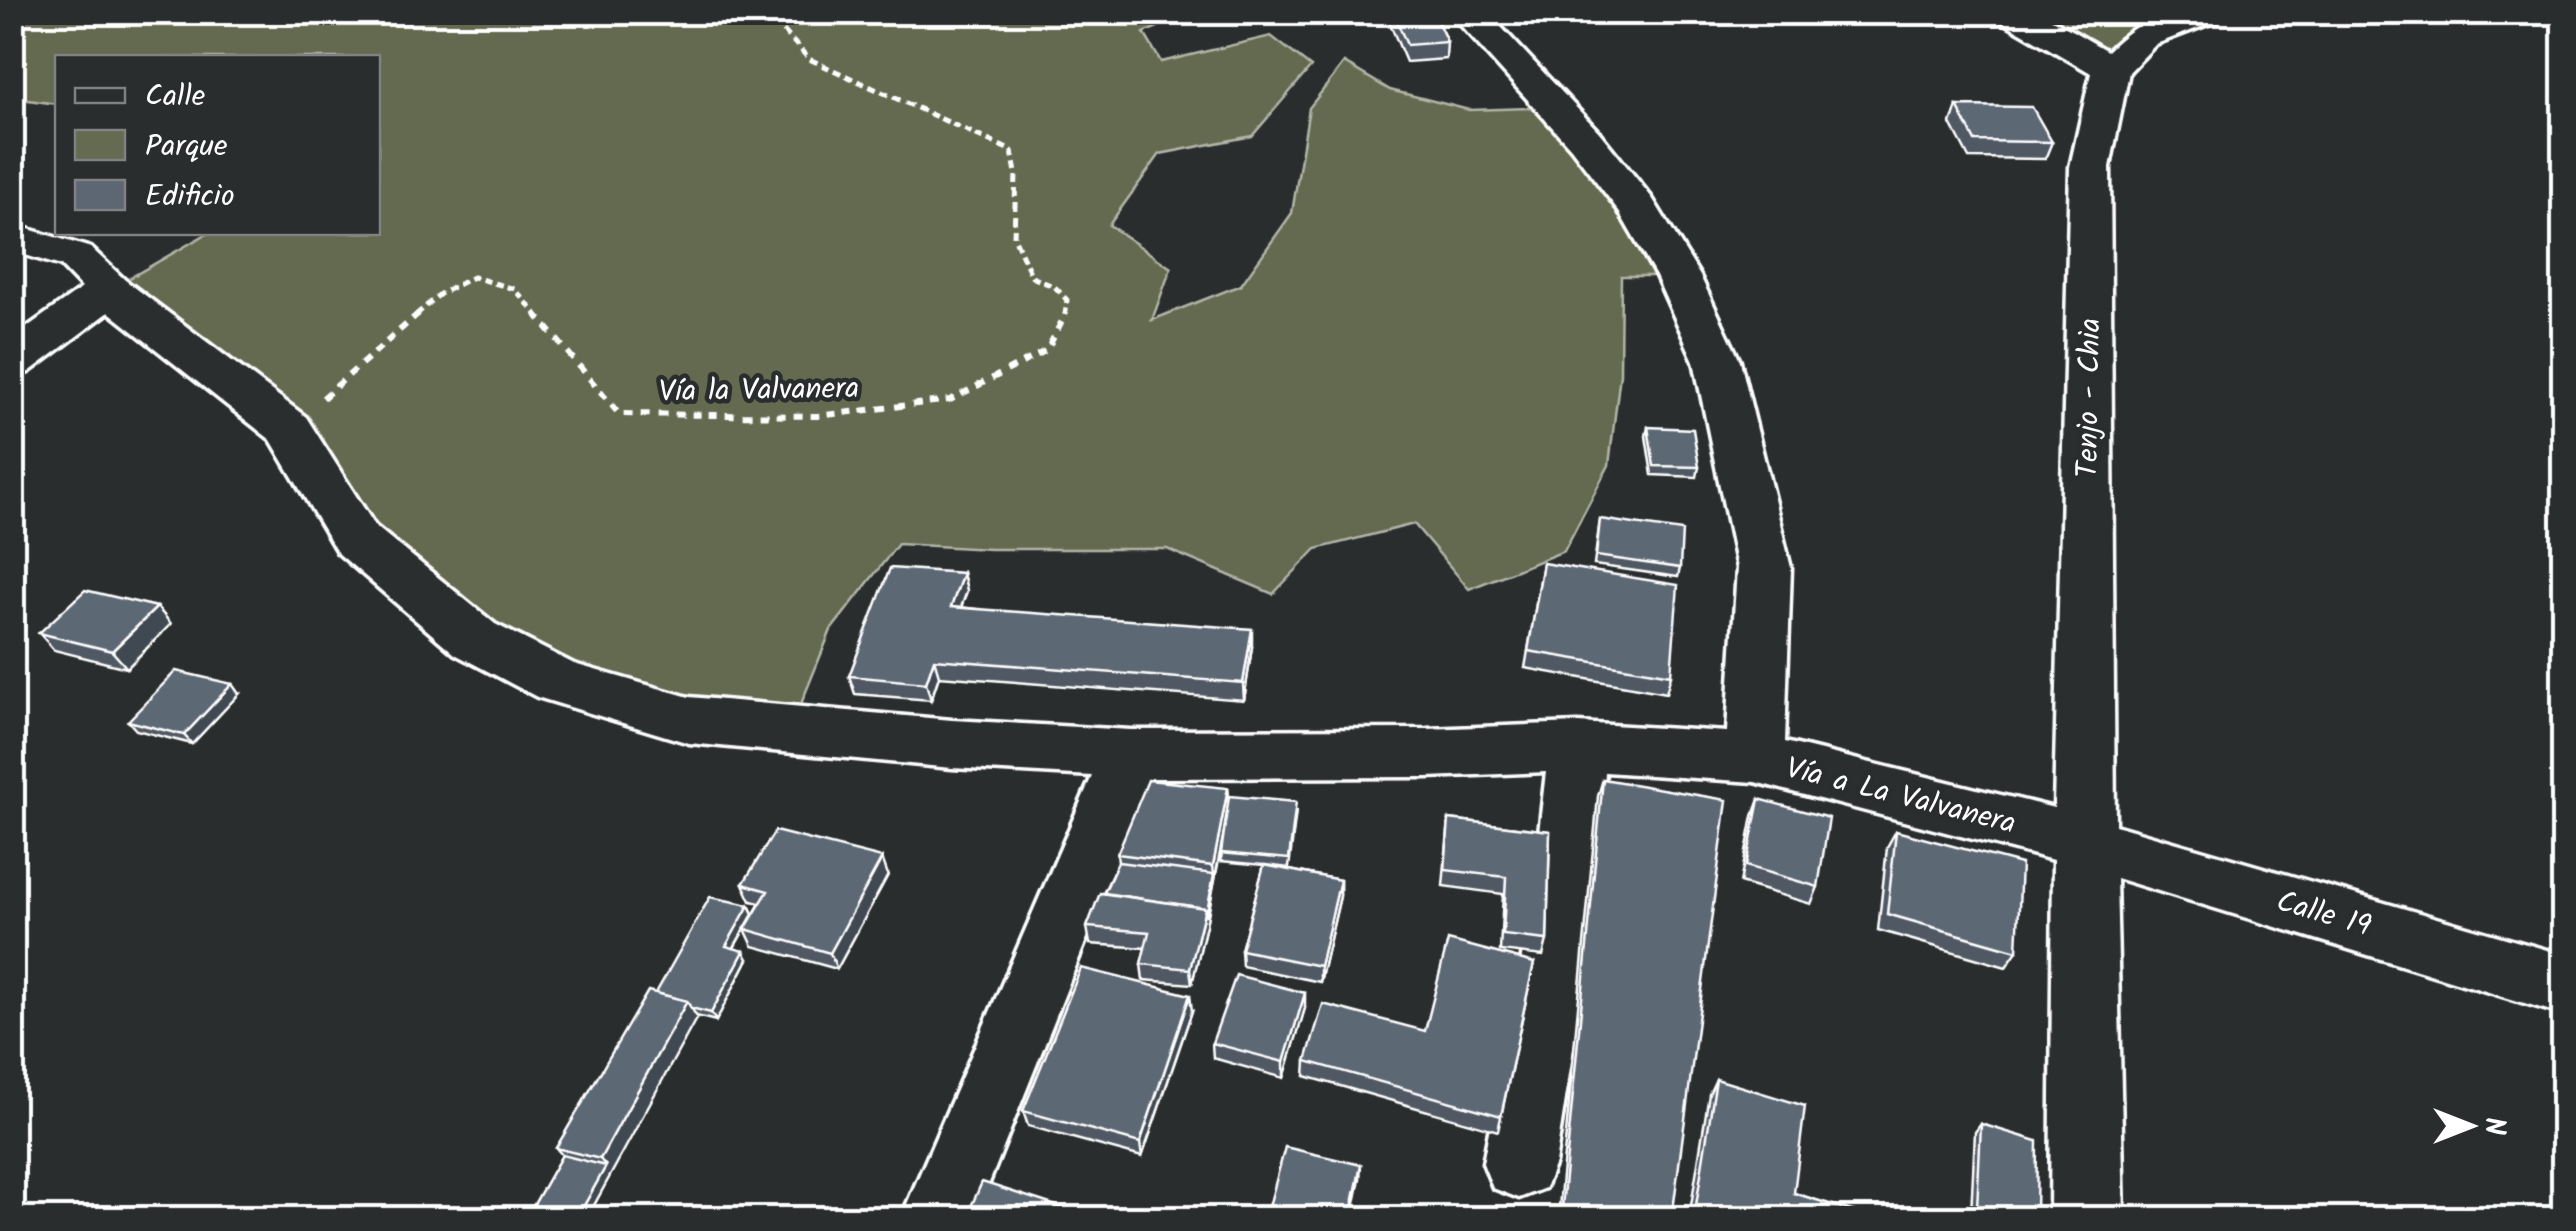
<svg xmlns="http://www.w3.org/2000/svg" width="2576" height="1231" viewBox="0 0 2576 1231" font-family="Kalam,sans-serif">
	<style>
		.green { fill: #646b50; stroke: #b2b5a8; stroke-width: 2.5 }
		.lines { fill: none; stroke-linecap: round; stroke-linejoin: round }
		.minor-casing { stroke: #fff; stroke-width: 7 }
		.path-far1 { stroke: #fff; stroke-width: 5; stroke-dasharray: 8 5; stroke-linecap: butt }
		.path { stroke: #fff; stroke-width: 6; stroke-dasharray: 9 8; stroke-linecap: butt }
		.minor { fill: #2a2d2e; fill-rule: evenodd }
		.wall { fill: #505964; stroke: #fff; stroke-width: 2.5 }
		.shaded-wall { fill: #414851; stroke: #fff; stroke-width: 2.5 }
		.building { fill: #5d6774; stroke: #fff; stroke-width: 2.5 }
		.labels { text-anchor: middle; stroke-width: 9; stroke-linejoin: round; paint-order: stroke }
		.street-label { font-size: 30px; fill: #fff; stroke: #2a2d2e }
	</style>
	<rect width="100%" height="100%" fill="#2a2d2e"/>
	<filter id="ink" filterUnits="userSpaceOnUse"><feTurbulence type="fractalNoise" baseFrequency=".01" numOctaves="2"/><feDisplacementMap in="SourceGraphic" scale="20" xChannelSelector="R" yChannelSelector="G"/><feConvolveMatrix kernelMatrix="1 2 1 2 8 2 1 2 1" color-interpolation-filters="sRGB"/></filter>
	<g filter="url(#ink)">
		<!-- green -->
		<g class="green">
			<path d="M 12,13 L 1188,13 L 1144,33 L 1161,62 L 1271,36 L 1311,67 L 1252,136 L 1160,154 L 1109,225 L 1171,268 L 1152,320 L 1241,285 L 1292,213 L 1309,108 L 1344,63 L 1390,90 L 1469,110 L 1555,107 L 1678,276 L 1621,276 L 1620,374 L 1609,465 L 1564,551 L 1469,589 L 1414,524 L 1316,549 L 1273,594 L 1167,549 L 990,549 L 898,544 L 831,630 L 790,731 L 557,681 L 356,539 L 289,429 L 109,290 L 208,233 L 378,232 L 378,58 L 58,58 L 57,104 L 13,98 Z"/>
			<path d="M 2013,13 L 2210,13 L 2111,69 Z"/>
		</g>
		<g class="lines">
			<defs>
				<path id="minor" d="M 1449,12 L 1487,12 L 1599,132 L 1652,198 L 1700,276 L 1740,361 L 1791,568 L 1785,742 L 2054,808 L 2070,167 L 2091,73 L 2000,20 L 1995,12 L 2040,12 L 2107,51 C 2146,12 2170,12 2224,12 L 2219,20 L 2156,44 L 2129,72 L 2110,167 L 2115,825 L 2564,955 L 2564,1015 L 2116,878 L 2124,1218 L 2050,1218 L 2053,860 L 1755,782 L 1605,772 L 1593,920 L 1555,1163 L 1545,1188 L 1519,1198 L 1493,1188 L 1483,1163 L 1529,920 L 1546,772 L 1427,777 L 1151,778 L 975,1218 L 901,1218 L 1092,776 L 952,768 L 689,743 L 537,697 L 455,654 L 337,552 L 271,440 L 109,312 L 29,372 L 12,376 L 12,338 L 82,288 L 61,266 L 12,251 L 12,224 L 91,248 L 125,280 L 306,417 L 375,526 L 495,624 L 574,664 L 689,697 L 952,720 L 1131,730 L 1427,729 L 1578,723 L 1727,732 L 1737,568 L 1694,361 L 1656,276 L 1618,210 L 1571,148 Z"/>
			</defs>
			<!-- minor casing -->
			<use href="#minor" class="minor-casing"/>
			<!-- path-far1 -->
			<g class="path-far1">
				<path d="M 750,12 L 780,27 L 809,59 L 1012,151 L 1016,173 L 1014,237 L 1032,277 L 1055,287 L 1067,300 L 1065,315"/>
				<path d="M 416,315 L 440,294 L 473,277 L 515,289 L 537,315"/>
			</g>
			<!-- path -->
			<g class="path">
				<path d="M 535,313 L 619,414 L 818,416 L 950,400 L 1047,350 L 1066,313"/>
				<path d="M 323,398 L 419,313"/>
			</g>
			<!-- minor -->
			<use href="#minor" class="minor"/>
		</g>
		<!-- wall -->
		<g class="wall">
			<path d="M 1385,12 L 1433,12 L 1447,42 L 1446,59 L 1406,62 Z"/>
			<path d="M 1957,106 L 2052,142 L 2045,159 L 1969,158 L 1951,124 Z"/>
			<path d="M 1648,427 L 1699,467 L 1697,477 L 1652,475 L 1646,436 Z"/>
			<path d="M 1600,519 L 1680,568 L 1678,577 L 1594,565 Z"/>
			<path d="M 1543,563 L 1671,675 L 1666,693 L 1525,668 Z"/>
			<path d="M 963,573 L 967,591 L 961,607 L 1252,647 L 1244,700 L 939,676 L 931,700 L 855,694 L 849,676 Z"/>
			<path d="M 157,607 L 171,624 L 127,668 L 54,650 L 39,633 Z"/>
			<path d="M 239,694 L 192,744 L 136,730 L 128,721 Z"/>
			<path d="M 1603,779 L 1672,1218 L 1558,1218 L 1598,796 Z"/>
			<path d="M 1228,788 L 1229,796 L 1296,811 L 1289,868 L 1265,865 L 1340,880 L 1340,896 L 1320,982 L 1242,966 L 1241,950 L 1264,865 L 1221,861 L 1223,839 L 1206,925 L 1192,984 L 1143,980 L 1141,964 L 1145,948 L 1090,944 L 1087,927 L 1118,862 L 1117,854 Z"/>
			<path d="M 1759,799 L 1818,887 L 1811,904 L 1740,883 L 1753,816 Z"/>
			<path d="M 1449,819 L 1550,831 L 1547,940 L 1543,956 L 1500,951 L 1503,894 L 1443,886 Z"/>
			<path d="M 1896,831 L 2017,951 L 2006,967 L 1878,930 L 1887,847 Z"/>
			<path d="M 888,875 L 837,969 L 753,946 L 745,929 L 760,903 L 751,901 L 743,884 Z"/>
			<path d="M 749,905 L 753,914 L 734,948 L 748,959 L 716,1021 L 696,1016 L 587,1218 L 531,1210 L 562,1155 L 556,1148 L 656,993 Z"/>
			<path d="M 1534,963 L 1498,1131 L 1305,1076 L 1306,1061 L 1425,1031 Z"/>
			<path d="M 1305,1008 L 1284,1078 L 1213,1058 L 1212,1043 Z"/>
			<path d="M 1192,1011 L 1142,1157 L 1028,1126 L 1023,1111 Z"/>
			<path d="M 1716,1079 L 1794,1193 L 1868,1218 L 1689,1218 L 1709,1094 Z"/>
			<path d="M 1981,1124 L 2036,1218 L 1982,1218 L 1971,1215 L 1975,1132 Z"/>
		</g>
		<!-- shaded-wall -->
		<g class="shaded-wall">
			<path d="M 963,573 L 967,591 L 955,624 L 951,607 Z"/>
			<path d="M 157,607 L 171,624 L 127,668 L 112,651 Z"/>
			<path d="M 1252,629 L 1252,647 L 1244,700 L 1243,683 Z"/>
			<path d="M 934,659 L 939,676 L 931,700 L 926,683 Z"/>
			<path d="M 232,684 L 239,694 L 192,744 L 184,735 Z"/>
			<path d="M 1228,788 L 1229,805 L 1206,925 L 1192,984 L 1190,969 L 1214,874 L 1213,866 Z"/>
			<path d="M 882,858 L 888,875 L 837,969 L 830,953 Z"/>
			<path d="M 1340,880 L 1340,896 L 1320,982 L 1320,966 Z"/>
			<path d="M 749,905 L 753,914 L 730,954 L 726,946 Z"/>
			<path d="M 744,951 L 748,959 L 716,1021 L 711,1013 Z"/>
			<path d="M 1305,993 L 1305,1008 L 1284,1078 L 1284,1062 Z"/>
			<path d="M 1190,995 L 1192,1011 L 1142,1157 L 1140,1143 Z"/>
			<path d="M 687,1001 L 697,1017 L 587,1218 L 577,1218 L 606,1166 L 600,1159 Z"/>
			<path d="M 1361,1165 L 1360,1179 L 1352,1218 L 1350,1218 Z"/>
		</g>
		<!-- building -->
		<g class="building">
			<path d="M 1393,12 L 1433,12 L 1447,42 L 1407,45 Z"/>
			<path d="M 1957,106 L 2032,107 L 2052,142 L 1975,141 Z"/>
			<path d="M 1648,427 L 1693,429 L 1699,467 L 1654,466 Z"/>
			<path d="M 1600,519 L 1682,531 L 1680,568 L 1596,556 Z"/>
			<path d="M 1543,563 L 1678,585 L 1671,675 L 1528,651 Z"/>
			<path d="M 890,568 L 963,573 L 951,607 L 1252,629 L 1243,683 L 934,659 L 926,683 L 849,676 Z"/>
			<path d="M 85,590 L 157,607 L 112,651 L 39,633 Z"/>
			<path d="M 176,671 L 232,684 L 184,735 L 128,721 Z"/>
			<path d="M 1603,779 L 1727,800 L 1672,1218 L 1561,1218 Z"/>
			<path d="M 1148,780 L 1228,788 L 1213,866 L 1117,854 Z"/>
			<path d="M 1229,796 L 1296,802 L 1289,859 L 1221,853 Z"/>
			<path d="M 1759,799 L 1829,818 L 1818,887 L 1746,866 Z"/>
			<path d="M 1449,819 L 1550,831 L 1547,940 L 1503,935 L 1506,877 L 1445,870 Z"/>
			<path d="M 775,831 L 882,858 L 830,953 L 745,929 L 768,891 L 743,884 Z"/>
			<path d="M 1896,831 L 2021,864 L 2017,951 L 1887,914 Z"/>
			<path d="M 1118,862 L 1214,874 L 1206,916 L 1205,908 L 1104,893 Z"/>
			<path d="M 1264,865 L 1340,880 L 1320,966 L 1241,950 Z"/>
			<path d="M 1100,893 L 1205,908 L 1190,969 L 1141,964 L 1149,932 L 1087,927 Z"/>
			<path d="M 710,897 L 749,905 L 726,946 L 744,951 L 711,1013 L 691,1008 L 687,1001 L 656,993 Z"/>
			<path d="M 1448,940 L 1534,963 L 1501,1116 L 1306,1061 L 1323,1004 L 1425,1031 Z"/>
			<path d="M 1081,968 L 1190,995 L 1140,1143 L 1023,1111 Z"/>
			<path d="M 1236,975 L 1305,993 L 1284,1062 L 1212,1043 Z"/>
			<path d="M 648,991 L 687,1001 L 600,1159 L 556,1148 Z"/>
			<path d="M 1716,1079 L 1805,1106 L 1794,1193 L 1868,1216 L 1868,1218 L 1694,1218 Z"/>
			<path d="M 1981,1124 L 2037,1141 L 2036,1218 L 2010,1218 L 1977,1208 Z"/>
			<path d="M 1285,1147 L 1361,1165 L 1350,1218 L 1266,1218 Z"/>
			<path d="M 562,1155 L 606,1166 L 577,1218 L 566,1218 L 531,1210 Z"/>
			<path d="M 982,1182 L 1066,1209 L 1062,1218 L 966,1218 Z"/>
			<path d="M 522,1208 L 566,1218 L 516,1218 Z"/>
		</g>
	</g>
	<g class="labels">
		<!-- street labels -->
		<g class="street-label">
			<text transform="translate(759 389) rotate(-1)" y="10">Vía la Valvanera</text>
			<text transform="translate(2088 398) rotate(-89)" y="10">Tenjo - Chia</text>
			<text transform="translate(1901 795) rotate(14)" y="10">Vía a La Valvanera</text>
			<text transform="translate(2324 913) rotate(16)" y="10">Calle 19</text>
		</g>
	</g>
	<!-- margin -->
	<rect width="2576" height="1231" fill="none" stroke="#2a2d2e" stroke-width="50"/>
	<rect x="25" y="25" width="2526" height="1181" fill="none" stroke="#fff" stroke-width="4" filter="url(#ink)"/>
	<!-- legend -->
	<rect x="55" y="55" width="325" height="180" fill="#2a2d2e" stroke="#7f8182" stroke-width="2.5"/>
	<rect x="75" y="88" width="50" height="15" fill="#2a2d2e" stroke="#7f8182" stroke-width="2.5"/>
	<text x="145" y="105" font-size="30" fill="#ffffff">Calle</text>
	<rect x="75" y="130" width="50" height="30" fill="#646b50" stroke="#7f8182" stroke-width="2.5"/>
	<text x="145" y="155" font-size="30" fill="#ffffff">Parque</text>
	<rect x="75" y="180" width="50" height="30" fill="#5d6774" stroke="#7f8182" stroke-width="2.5"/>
	<text x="145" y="205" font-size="30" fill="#ffffff">Edificio</text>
	<!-- north arrow -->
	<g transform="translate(2471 1126) rotate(90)" stroke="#2a2d2e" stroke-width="8" paint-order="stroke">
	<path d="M0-8L18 38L0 25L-18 38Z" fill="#ffffff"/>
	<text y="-15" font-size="28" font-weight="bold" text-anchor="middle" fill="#ffffff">N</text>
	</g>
</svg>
